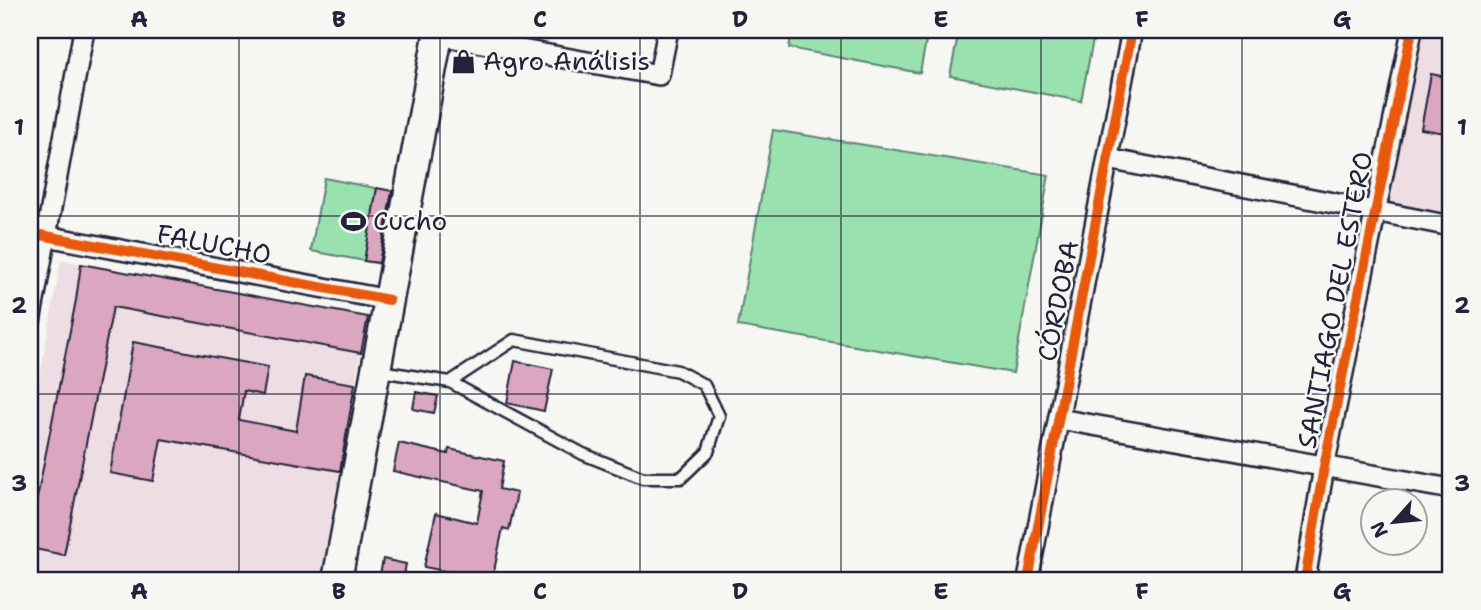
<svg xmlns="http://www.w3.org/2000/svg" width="1481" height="610" viewBox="0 0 1481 610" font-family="'Shantell Sans',sans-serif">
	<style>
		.built { fill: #eedee3 }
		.green { fill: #99e1af; stroke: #5e8275; stroke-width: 2 }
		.building { fill: #dba7c0; stroke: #22223b; stroke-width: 2 }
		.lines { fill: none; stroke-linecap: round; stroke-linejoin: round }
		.service-casing { stroke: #22223b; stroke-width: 15 }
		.minor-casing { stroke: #22223b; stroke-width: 24 }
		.secondary-casing { stroke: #22223b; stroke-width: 33 }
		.service { stroke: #f6f6f2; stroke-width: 10 }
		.minor { stroke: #f6f6f2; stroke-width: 19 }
		.secondary { stroke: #f6f6f2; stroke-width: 28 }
		.cycleway-casing { stroke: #f6f6f2; stroke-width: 15 }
		.cycleway { stroke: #e8590c; stroke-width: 10 }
		.grid { fill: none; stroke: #22223b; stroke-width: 2; stroke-opacity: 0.55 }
		.labels { text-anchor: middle; stroke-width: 5; stroke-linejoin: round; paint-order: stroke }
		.poi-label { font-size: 26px; fill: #22223b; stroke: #f6f6f2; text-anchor: start }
		.street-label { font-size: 26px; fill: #22223b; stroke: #f6f6f2 }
		.neatline { fill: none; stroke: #22223b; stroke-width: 2.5 }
		.grid-label { font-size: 23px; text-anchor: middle; font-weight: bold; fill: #22223b }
	</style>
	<rect width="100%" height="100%" fill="#f6f6f2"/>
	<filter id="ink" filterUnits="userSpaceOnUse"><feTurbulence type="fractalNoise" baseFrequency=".0143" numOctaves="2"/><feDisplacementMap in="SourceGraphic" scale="14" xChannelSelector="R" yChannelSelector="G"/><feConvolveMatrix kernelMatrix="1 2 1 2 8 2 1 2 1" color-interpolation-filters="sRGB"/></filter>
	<g filter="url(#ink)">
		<!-- built -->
		<g class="built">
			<path d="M 1412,30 L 1451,30 L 1451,226 L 1375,212 Z"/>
			<path d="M 61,260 L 367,317 L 320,580 L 30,579 L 30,430 Z"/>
		</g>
		<!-- green -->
		<g class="green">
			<path d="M 792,30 L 928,30 L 920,73 L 789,48 Z"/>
			<path d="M 959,30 L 1095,30 L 1081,101 L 950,76 Z"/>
			<path d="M 773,130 L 1049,175 L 1013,373 L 738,326 Z"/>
			<path d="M 324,178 L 395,192 L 381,264 L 311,251 Z"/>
		</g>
		<!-- building -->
		<g class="building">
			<path d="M 1431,74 L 1451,78 L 1451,134 L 1421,129 Z"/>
			<path d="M 377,188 L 392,191 L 379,263 L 364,261 Z"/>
			<path d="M 81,264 L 368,317 L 361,353 L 113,307 L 64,555 L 30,548 L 30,534 L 76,300 Z"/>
			<path d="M 133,342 L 268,367 L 263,395 L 244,391 L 239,420 L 296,431 L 305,376 L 355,384 L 340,471 L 161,439 L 153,481 L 110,473 Z"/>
			<path d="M 515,361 L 553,369 L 544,411 L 507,403 Z"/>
			<path d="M 416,392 L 438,396 L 434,413 L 413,409 Z"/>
			<path d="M 399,443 L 448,454 L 449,449 L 504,461 L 499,489 L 517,493 L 509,530 L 503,528 L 492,580 L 424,567 L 436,513 L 477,523 L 483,491 L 393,471 Z"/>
			<path d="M 383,559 L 406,564 L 403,580 L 379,580 Z"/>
		</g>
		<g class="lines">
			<defs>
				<path id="service" d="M 380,371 L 450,382 L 583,454 L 643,478 L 681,478 L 708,452 L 719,416 L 704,385 L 678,371 L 514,340 L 450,382"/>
				<g id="minor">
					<path d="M 438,35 L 659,75 L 668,30"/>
					<path d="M 1108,159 L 1451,226"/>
					<path d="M 30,233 L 389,300"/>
					<path d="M 30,322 L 84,30"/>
					<path d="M 1059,419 L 1451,489"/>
					<path d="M 1028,580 L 1132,30"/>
					<path d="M 1305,580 L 1324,467 L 1412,30"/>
				</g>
				<path id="secondary" d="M 337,580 L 439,30"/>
			</defs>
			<!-- service casing -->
			<use href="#service" class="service-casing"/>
			<!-- minor casing -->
			<use href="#minor" class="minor-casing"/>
			<!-- secondary casing -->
			<use href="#secondary" class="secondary-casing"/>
			<!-- service -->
			<use href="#service" class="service"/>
			<!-- minor -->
			<use href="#minor" class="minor"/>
			<!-- secondary -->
			<use href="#secondary" class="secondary"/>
			<defs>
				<g id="cycleway">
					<path d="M 30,233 L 389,300"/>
					<path d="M 1028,580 L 1132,30"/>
					<path d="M 1305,580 L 1324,467 L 1412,30"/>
				</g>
			</defs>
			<!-- cycleway casing -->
			<use href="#cycleway" class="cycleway-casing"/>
			<!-- cycleway -->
			<use href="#cycleway" class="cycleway"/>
		</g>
	</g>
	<!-- grid -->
	<path class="grid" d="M 239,30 L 239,580M 440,30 L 440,580M 640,30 L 640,580M 841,30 L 841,580M 1041,30 L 1041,580M 1242,30 L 1242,580M 30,216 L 1451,216M 30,394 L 1451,394"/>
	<!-- icons -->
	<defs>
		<symbol id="shop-bare" viewBox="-9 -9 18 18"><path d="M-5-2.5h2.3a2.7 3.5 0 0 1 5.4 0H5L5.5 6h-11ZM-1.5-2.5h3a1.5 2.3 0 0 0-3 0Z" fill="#22223b" stroke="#f6f6f2" stroke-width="2.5" paint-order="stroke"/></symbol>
		<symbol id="stadium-bare" viewBox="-9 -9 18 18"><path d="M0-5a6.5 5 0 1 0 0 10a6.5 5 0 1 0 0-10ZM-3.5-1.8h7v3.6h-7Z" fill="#22223b" stroke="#f6f6f2" stroke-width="2.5" paint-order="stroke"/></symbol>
	</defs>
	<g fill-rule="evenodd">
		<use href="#shop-bare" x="446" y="44" width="35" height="35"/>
		<use href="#stadium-bare" x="336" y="204" width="35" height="35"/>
	</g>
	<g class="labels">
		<!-- poi labels -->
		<g class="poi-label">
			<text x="483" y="70">Agro Análisis</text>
			<text x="373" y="230">Cucho</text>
		</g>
		<!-- street labels -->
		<g class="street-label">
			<text transform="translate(214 244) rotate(11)" y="9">FALUCHO</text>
			<text transform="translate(1335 300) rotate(-79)" y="9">SANTIAGO DEL ESTERO</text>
			<text transform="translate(1058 301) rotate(-79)" y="9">CÓRDOBA</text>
		</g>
	</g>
	<!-- margin -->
	<rect width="1481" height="610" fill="none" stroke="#f6f6f2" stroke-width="77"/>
	<!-- north arrow -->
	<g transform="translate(1394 522) rotate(243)"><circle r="33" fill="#f6f6f2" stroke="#a1a1a9" stroke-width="2"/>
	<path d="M0-5L12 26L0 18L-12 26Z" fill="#22223b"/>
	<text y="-10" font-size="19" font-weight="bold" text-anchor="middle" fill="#22223b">N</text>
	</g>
	<rect x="38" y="38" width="1404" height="534" class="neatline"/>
	<g class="grid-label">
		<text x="139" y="27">A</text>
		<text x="339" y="27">B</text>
		<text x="540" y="27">C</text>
		<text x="740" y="27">D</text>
		<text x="941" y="27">E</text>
		<text x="1142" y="27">F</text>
		<text x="1342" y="27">G</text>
		<text x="19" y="135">1</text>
		<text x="1462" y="135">1</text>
		<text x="19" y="313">2</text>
		<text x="1462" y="313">2</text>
		<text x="19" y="491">3</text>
		<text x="1462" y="491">3</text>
		<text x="139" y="599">A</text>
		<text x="339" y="599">B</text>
		<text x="540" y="599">C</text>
		<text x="740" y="599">D</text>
		<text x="941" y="599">E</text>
		<text x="1142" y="599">F</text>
		<text x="1342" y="599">G</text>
	</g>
</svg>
